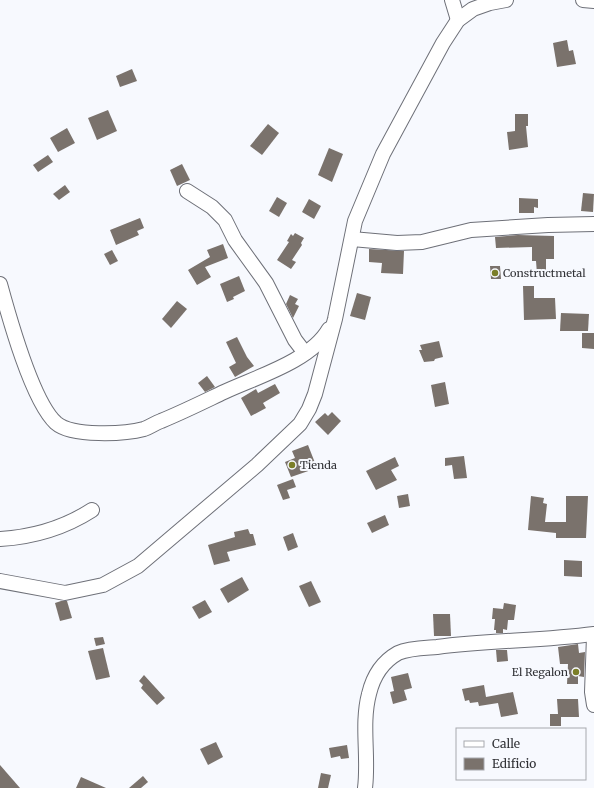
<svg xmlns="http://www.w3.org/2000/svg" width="594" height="788" viewBox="0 0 594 788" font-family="Merriweather,serif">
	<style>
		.building { fill: #7a726c }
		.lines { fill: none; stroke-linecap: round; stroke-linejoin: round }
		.minor-casing { stroke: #6e7078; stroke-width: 16 }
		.minor { stroke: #fff; stroke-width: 14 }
		.poi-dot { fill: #7b7e28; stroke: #f7f9fe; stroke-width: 1.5 }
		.labels { text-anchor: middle; stroke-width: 4; stroke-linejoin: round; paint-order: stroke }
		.poi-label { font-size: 11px; fill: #303135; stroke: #f7f9fe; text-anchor: start }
	</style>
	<rect width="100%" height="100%" fill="#f7f9fe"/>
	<!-- building -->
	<g class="building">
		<path d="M 567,40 L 569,51 L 573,50 L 576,64 L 557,67 L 553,43 Z"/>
		<path d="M 132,69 L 137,81 L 120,87 L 116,76 Z"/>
		<path d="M 108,110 L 117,131 L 97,140 L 88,118 Z"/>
		<path d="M 515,114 L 528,114 L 528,126 L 526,126 L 528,147 L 509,150 L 507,132 L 515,131 Z"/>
		<path d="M 268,124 L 279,133 L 262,155 L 250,146 Z"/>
		<path d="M 67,128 L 75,143 L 58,152 L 50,138 Z"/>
		<path d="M 329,148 L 343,154 L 332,182 L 318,175 Z"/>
		<path d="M 48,155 L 53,162 L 38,172 L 33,165 Z"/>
		<path d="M 182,164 L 190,180 L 177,186 L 170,170 Z"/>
		<path d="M 65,185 L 70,192 L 59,200 L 53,194 Z"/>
		<path d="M 583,193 L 594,194 L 593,212 L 581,211 Z"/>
		<path d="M 277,197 L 287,203 L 279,217 L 269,211 Z"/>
		<path d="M 519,198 L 538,199 L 538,208 L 534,207 L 534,213 L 519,213 Z"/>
		<path d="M 309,199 L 321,206 L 314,219 L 302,212 Z"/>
		<path d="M 140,218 L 144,228 L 137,231 L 139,235 L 116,245 L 110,230 Z"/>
		<path d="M 295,233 L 304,238 L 301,243 L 302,245 L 292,260 L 296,262 L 291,269 L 277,260 L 289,242 L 287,241 L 291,234 L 293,236 Z"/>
		<path d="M 518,235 L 554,236 L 554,259 L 546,259 L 546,274 L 537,274 L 536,261 L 532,261 L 532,247 L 496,248 L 495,237 Z"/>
		<path d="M 223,244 L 228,258 L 205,267 L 211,277 L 197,285 L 188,270 L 210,257 L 207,250 Z"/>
		<path d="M 369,249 L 404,251 L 403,274 L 381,273 L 382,263 L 369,262 Z"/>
		<path d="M 112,250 L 118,261 L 110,265 L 104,254 Z"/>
		<path d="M 490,266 L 500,266 L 501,279 L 491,279 Z"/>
		<path d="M 239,276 L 245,291 L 233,297 L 234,299 L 227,302 L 220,284 Z"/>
		<path d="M 523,286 L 534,286 L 534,298 L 555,298 L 556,319 L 524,320 Z"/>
		<path d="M 357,293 L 371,297 L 365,320 L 350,316 Z"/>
		<path d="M 290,295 L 298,299 L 295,304 L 299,306 L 293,318 L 286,304 Z"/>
		<path d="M 177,301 L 187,309 L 171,328 L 162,319 Z"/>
		<path d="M 561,313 L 589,314 L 588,331 L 560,331 Z"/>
		<path d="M 582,333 L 594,333 L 594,349 L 582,348 Z"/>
		<path d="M 237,337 L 247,357 L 254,366 L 235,377 L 229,367 L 236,363 L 226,342 Z"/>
		<path d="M 439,341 L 443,357 L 435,359 L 434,361 L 424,362 L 419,350 L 422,350 L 420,345 Z"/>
		<path d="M 207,376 L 215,387 L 205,392 L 198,383 Z"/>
		<path d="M 445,382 L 449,404 L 435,407 L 431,385 Z"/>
		<path d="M 275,384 L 280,393 L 263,403 L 266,408 L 251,416 L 241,398 L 256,389 L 258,393 Z"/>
		<path d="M 332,412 L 341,421 L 328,435 L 315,422 L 325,413 L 328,416 Z"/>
		<path d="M 308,445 L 317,468 L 291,477 L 285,462 L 295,458 L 292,451 Z"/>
		<path d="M 464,456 L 467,478 L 454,479 L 452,465 L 445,466 L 445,458 Z"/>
		<path d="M 395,457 L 399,466 L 391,470 L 397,480 L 376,490 L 366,471 Z"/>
		<path d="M 293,479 L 296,487 L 287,490 L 290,498 L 283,500 L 277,485 Z"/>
		<path d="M 408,494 L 410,506 L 399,508 L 397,496 Z"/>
		<path d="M 531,496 L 544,498 L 543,503 L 547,504 L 545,522 L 566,522 L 566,496 L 588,496 L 586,538 L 556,538 L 556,533 L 528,530 Z"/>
		<path d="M 385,515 L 389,525 L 372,533 L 367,523 Z"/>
		<path d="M 248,529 L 250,534 L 253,534 L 256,545 L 227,552 L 230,561 L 214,565 L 208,545 L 235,537 L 234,532 Z"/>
		<path d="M 293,533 L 298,547 L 288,551 L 283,537 Z"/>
		<path d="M 564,560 L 582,561 L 582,577 L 564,576 Z"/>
		<path d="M 242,577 L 249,590 L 228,603 L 220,589 Z"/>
		<path d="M 311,581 L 321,602 L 309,607 L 299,586 Z"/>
		<path d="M 205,600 L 212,612 L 199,619 L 192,607 Z"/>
		<path d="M 61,601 L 67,601 L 72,618 L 60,621 L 55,603 Z"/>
		<path d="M 504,603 L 516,605 L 514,620 L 508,620 L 507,630 L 503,629 L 503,633 L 496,633 L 496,630 L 494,630 L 495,619 L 492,619 L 493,608 L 503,609 Z"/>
		<path d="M 433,614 L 450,614 L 451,636 L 434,636 Z"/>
		<path d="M 103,637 L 105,644 L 96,646 L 94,638 Z"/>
		<path d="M 578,644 L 579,653 L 585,652 L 584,677 L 578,676 L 578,684 L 567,684 L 568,664 L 560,664 L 558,647 Z"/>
		<path d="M 103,648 L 110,677 L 96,680 L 88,651 Z"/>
		<path d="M 496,650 L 507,650 L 508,661 L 497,662 Z"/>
		<path d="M 408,673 L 412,688 L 404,690 L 407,700 L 393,704 L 390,692 L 394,691 L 391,677 Z"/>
		<path d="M 144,675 L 165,698 L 157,705 L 141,688 L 143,685 L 139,681 Z"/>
		<path d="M 484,685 L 486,697 L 513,692 L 518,714 L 501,717 L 498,703 L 479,706 L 478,702 L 470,703 L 469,700 L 465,701 L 462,689 Z"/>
		<path d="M 557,699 L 578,699 L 579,717 L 561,717 L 561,726 L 550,726 L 550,714 L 558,714 Z"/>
		<path d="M 216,742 L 223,757 L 208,765 L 200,749 Z"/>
		<path d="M 347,745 L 349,758 L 341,759 L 340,756 L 331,758 L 329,748 Z"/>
		<path d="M 0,765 L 20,788 L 0,788 Z"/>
		<path d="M 321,773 L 331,775 L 328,788 L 318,788 Z"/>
		<path d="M 143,776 L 148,782 L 141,788 L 129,788 Z"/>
		<path d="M 81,777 L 106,788 L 76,788 Z"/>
	</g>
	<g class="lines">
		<defs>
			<g id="minor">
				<path d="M 452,0 L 458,20"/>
				<path d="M 583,0 L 594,1"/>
				<path d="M 187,191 L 212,207 L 225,220 L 235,240 L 266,283 L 295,340 L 305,353"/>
				<path d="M 352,239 L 397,243 L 422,242 L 471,230 L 548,225 L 594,224"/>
				<path d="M 0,284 C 9,317 32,401 56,423 C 72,437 125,434 144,429 C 150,427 155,423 161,421 C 183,412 203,402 224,392 C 256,377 311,361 329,329"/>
				<path d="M 0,539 C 33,537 64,528 92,510"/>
				<path d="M 0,581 L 65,593 L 103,585 L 138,566 L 257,465 L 300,424 L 309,409 L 315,394 L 335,319 L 355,221 L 383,154 L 443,43 L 458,20 L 473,9 L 490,3 L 506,0"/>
				<path d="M 594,636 L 592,692 L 594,705"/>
				<path d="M 365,788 C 369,757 361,724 369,694 C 373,677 382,662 398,653 C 409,648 424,648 437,647 C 489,640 542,641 594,634"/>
			</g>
		</defs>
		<!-- minor casing -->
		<use href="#minor" class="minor-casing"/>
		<!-- minor -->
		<use href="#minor" class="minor"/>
	</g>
	<!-- markers -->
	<g class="poi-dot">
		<circle cx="495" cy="273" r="4"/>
		<circle cx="292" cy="465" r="4"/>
		<circle cx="576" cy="672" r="4"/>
	</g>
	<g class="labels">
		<!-- poi labels -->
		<g class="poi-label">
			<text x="503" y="277">Constructmetal</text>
			<text x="300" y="469">Tienda</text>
			<text x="568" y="676" text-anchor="end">El Regalon</text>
		</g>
	</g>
	<!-- legend -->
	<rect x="456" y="728" width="130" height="52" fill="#f7f9fe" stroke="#a7a9ae"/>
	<rect x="464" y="741" width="20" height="6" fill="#ffffff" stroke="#a7a9ae"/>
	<text x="492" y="748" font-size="12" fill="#303135">Calle</text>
	<rect x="464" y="758" width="20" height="12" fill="#7a726c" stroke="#a7a9ae"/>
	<text x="492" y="768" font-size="12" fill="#303135">Edificio</text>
</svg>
